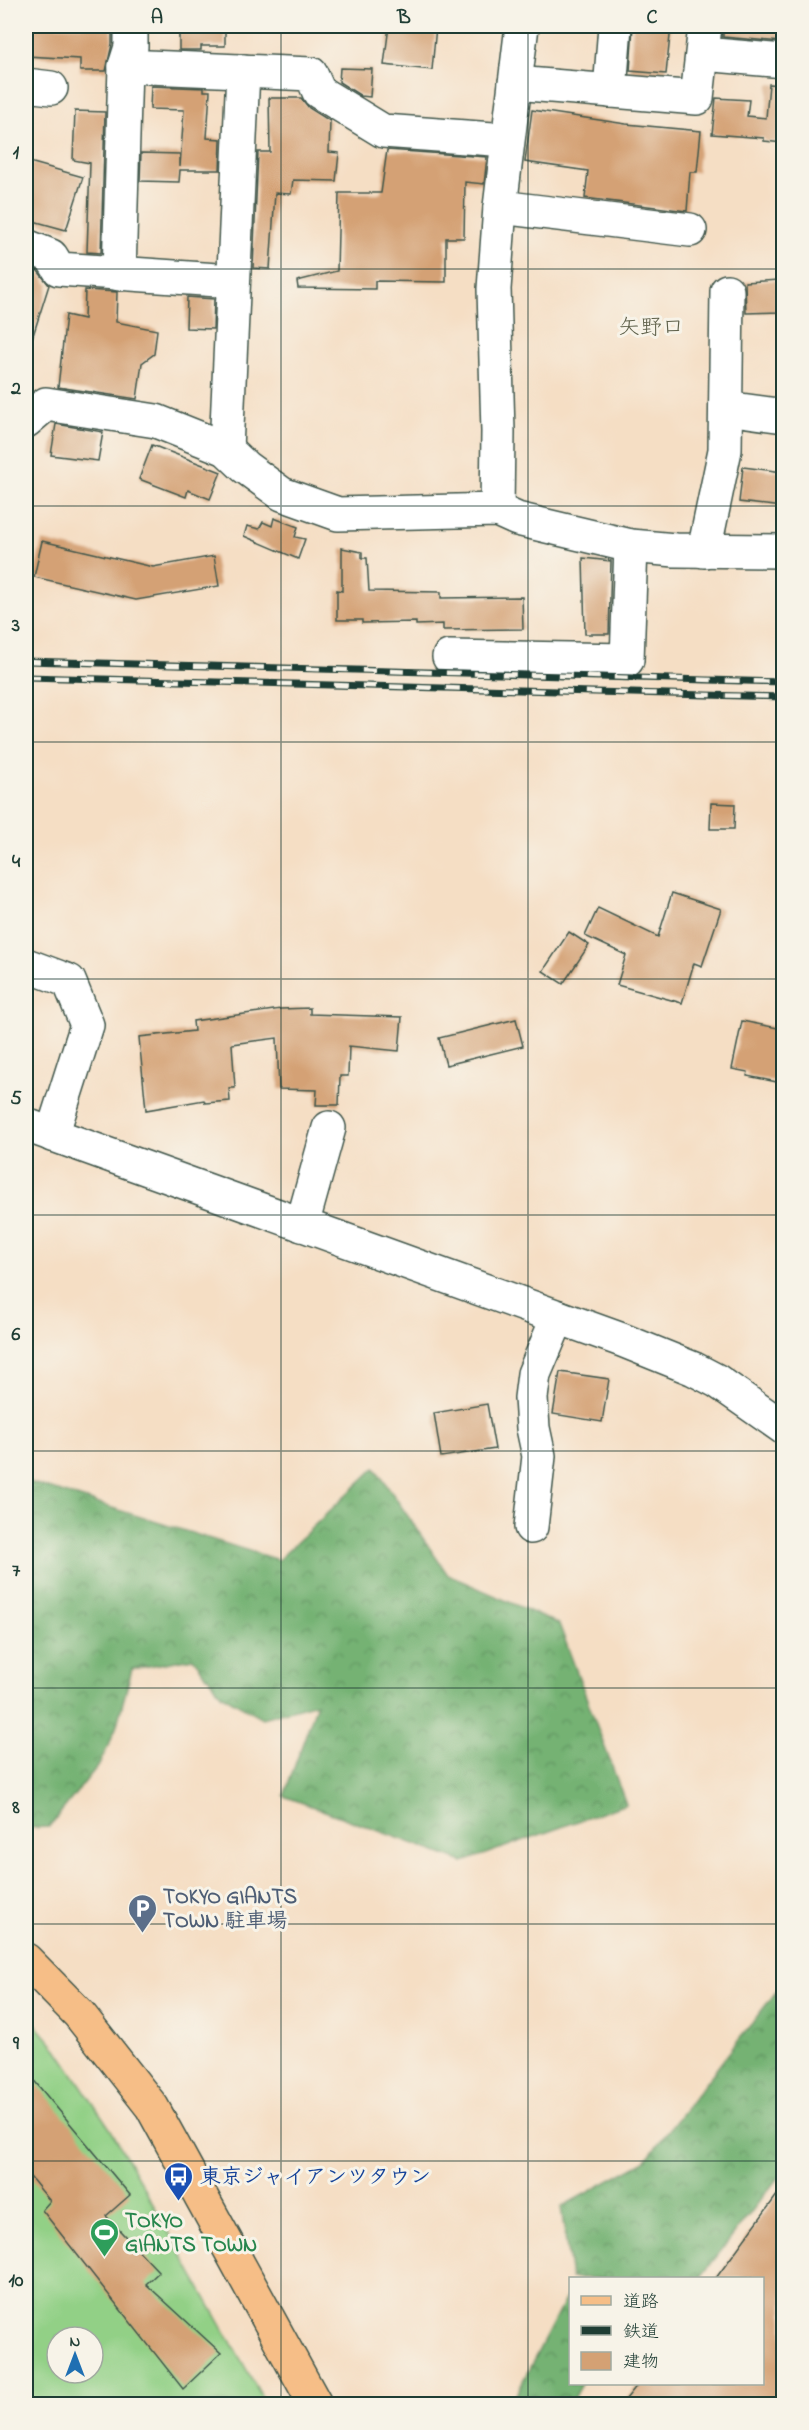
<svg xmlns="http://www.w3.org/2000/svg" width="809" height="2430" viewBox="0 0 809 2430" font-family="'Indie Flower','Klee One',sans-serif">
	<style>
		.forest { fill: url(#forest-crowns); stroke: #4a7854; stroke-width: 1.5 }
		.pitch { fill: #92d086; stroke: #58865d; stroke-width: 1.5; fill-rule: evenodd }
		.building { fill: #d4a174 }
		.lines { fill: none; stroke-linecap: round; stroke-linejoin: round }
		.minor-casing { stroke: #3f554a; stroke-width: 36 }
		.major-casing { stroke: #3f554a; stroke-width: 36 }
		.minor { stroke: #fff; stroke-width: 33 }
		.major { stroke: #f6be87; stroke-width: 33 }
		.rail-casing { stroke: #1f3d34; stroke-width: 7 }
		.rail { stroke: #f7f3e8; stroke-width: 4.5; stroke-dasharray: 14; stroke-linecap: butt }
		.grid { fill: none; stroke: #1f3d34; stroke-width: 1.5; stroke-opacity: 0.55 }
		.labels { text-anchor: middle; stroke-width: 6; stroke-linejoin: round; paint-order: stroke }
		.service-label { font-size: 21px; font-weight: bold; fill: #4e5e75; stroke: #f7f3e8; text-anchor: start }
		.transit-label { font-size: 21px; font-weight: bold; fill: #164399; stroke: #f7f3e8; text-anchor: start }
		.leisure-label { font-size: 21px; font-weight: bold; fill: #27864d; stroke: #f7f3e8; text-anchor: start }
		.neighbourhood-label { font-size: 22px; fill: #5e604a; stroke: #f7f3e8 }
		.neatline { fill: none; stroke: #1f3d34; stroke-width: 2 }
		.grid-label { font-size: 20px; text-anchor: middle; font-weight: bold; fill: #1f3d34 }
	</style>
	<defs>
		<pattern id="forest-crowns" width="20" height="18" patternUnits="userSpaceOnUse" patternTransform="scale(1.5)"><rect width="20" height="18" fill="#75b273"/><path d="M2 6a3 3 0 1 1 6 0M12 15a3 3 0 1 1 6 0" fill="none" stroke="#5f925f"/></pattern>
	</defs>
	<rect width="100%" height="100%" fill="#f7f3e8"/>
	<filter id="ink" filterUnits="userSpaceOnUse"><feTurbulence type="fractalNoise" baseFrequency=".0167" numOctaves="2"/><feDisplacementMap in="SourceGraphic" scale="12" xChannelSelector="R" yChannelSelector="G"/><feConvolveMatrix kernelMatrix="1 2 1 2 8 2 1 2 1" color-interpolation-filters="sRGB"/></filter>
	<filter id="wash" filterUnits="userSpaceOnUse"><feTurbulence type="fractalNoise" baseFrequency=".008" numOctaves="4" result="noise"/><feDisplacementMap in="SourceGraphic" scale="24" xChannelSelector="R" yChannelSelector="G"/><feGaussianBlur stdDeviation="1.35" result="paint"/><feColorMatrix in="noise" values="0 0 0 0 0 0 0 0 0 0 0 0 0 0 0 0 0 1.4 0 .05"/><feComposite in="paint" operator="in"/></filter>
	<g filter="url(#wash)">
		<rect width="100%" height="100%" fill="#f5dec4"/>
		<!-- forest -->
		<g class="forest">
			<path d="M 375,1468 L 448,1575 L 559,1624 L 626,1804 L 463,1862 L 284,1796 L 317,1703 L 262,1718 L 222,1695 L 193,1658 L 132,1669 L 116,1728 L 100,1763 L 49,1827 L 26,1828 L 26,1481 L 278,1560 Z"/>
			<path d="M 783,1983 L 783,2171 L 700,2278 L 571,2278 L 561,2207 L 645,2161 Z"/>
			<path d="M 570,2290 L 570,2384 L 581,2384 L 570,2404 L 511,2404 Z"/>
		</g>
		<!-- pitch -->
		<path class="pitch" d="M 26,2013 L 57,2049 L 111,2130 L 266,2404 L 26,2404 ZM 57,2337 L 93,2337 L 93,2373 L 57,2373 Z"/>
		<g id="blocks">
			<!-- building -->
			<g class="building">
				<path d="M 26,26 L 112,26 L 112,44 L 106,71 L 80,71 L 80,59 L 26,56 Z"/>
				<path d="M 179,26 L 225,26 L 225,46 L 201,46 L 201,50 L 179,50 Z"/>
				<path d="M 389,26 L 436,26 L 432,70 L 384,65 Z"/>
				<path d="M 633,26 L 671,26 L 666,74 L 630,71 Z"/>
				<path d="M 723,26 L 783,26 L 783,42 L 723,37 Z"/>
				<path d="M 340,68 L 372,69 L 370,97 L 361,96 L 339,82 Z"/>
				<path d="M 769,84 L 783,85 L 783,143 L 764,141 L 764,138 L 712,134 L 716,98 L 749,100 L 747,116 L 766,118 Z"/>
				<path d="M 151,86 L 204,88 L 204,91 L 210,91 L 207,138 L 221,139 L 220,170 L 180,170 L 179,182 L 140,181 L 141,153 L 180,154 L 180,167 L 184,110 L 150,109 Z"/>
				<path d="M 269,98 L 301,98 L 309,108 L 330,121 L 329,152 L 339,153 L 336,181 L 293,180 L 291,194 L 275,193 L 270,269 L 253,268 L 258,152 L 270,152 Z"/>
				<path d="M 532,110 L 626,124 L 701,131 L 697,172 L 690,172 L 687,211 L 585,198 L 588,171 L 525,162 Z"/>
				<path d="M 75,111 L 105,112 L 101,253 L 87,252 L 90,163 L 73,160 Z"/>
				<path d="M 387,150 L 487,157 L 484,184 L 465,182 L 464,238 L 446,238 L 446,282 L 375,281 L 375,289 L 298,288 L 297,281 L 337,271 L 339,193 L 381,193 Z"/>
				<path d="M 26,161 L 83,177 L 66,230 L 26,219 Z"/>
				<path d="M 26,266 L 38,271 L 49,285 L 30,345 L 26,344 Z"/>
				<path d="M 779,280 L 780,312 L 746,313 L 745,282 Z"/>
				<path d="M 85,290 L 117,292 L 116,322 L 157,330 L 154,354 L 142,363 L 137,399 L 58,387 L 66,315 L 84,319 Z"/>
				<path d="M 187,297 L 214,299 L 213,329 L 186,328 Z"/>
				<path d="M 56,424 L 103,432 L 98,461 L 51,455 Z"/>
				<path d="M 152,445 L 221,472 L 210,499 L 188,490 L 186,497 L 139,479 Z"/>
				<path d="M 743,467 L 783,472 L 783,507 L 739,502 Z"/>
				<path d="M 274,518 L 298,527 L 295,537 L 305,539 L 298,559 L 244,536 L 247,526 L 259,529 L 263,522 L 272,526 Z"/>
				<path d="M 42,541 L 153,567 L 214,556 L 219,586 L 136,600 L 34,577 Z"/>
				<path d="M 342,548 L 362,552 L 362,558 L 367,558 L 369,591 L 441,592 L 441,598 L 522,597 L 523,629 L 443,630 L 443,624 L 416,625 L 416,622 L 362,623 L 362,620 L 337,620 L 337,590 L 342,591 Z"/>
				<path d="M 583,558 L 611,561 L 609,634 L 585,634 Z"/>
				<path d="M 711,803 L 735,804 L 734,829 L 710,829 Z"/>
				<path d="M 672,893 L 721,909 L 702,966 L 694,963 L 682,1003 L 617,985 L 626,955 L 585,936 L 598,908 L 658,937 Z"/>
				<path d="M 569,932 L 589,945 L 563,984 L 543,971 Z"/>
				<path d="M 310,1008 L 310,1014 L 402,1017 L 399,1051 L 349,1046 L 348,1076 L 340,1076 L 339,1105 L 316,1105 L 317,1090 L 279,1089 L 277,1038 L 232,1044 L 235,1088 L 229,1088 L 230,1101 L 205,1103 L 204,1100 L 146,1110 L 139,1037 L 194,1031 L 193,1021 L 281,1009 Z"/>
				<path d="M 516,1019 L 523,1046 L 446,1065 L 439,1038 Z"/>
				<path d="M 742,1021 L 783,1029 L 783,1051 L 777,1082 L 747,1076 L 748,1072 L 732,1069 Z"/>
				<path d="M 560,1372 L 609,1379 L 602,1422 L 553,1414 Z"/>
				<path d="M 487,1404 L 495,1449 L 441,1457 L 434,1413 Z"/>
				<path d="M 26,2071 L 130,2195 L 106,2216 L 159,2272 L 146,2284 L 221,2353 L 183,2389 L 42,2210 L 50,2201 L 26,2172 Z"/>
				<path d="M 783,2187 L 783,2404 L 622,2404 L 638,2384 L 762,2384 L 762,2278 L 716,2278 Z"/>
			</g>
		</g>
	</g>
	<g filter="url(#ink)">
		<use href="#blocks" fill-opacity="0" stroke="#3f554a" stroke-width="1.5"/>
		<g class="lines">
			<defs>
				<g id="minor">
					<path d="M 703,54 L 784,61"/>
					<path d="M 125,66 L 311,74 L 319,92 L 383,131 L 507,140"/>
					<path d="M 515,83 L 697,98 L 705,26"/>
					<path d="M 26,85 L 51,88"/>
					<path d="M 610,91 L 615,26"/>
					<path d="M 500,207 L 690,230"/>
					<path d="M 26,246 L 51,256 L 59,269 L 232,281"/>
					<path d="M 119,274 L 125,66 L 131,47 L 131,26"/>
					<path d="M 726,408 L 784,416"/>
					<path d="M 26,421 L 46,404 L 156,421 L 226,449 L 245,467 L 282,494 L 338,514 L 497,510 L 517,519 L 631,546 L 675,550 L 784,551"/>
					<path d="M 226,449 L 243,71"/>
					<path d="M 497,510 L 498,432 L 494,289 L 500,207 L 522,26"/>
					<path d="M 704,551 L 725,450 L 727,291"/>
					<path d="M 449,657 L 627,660 L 631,546"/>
					<path d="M 26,965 L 69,981 L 87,1025 L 52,1135"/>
					<path d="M 26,1125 L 622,1340 L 694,1369 L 717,1381 L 784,1428"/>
					<path d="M 302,1225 L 329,1128"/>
					<path d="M 531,1527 L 539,1456 L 533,1428 L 531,1398 L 534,1374 L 558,1317"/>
				</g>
				<path id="major" d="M 26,1960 L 79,2014 L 152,2107 L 315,2404"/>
			</defs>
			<!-- minor casing -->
			<use href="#minor" class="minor-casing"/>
			<!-- major casing -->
			<use href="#major" class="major-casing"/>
			<!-- minor -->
			<use href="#minor" class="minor"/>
			<!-- major -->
			<use href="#major" class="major"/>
			<defs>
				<g id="rail">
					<path d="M 26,661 L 784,682"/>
					<path d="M 26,677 L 784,697"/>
				</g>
			</defs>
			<!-- rail casing -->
			<use href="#rail" class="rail-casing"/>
			<!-- rail -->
			<use href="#rail" class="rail"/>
		</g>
	</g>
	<!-- grid -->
	<path class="grid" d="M 281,26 L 281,2404M 528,26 L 528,2404M 26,269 L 784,269M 26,506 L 784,506M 26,742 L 784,742M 26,979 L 784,979M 26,1215 L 784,1215M 26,1451 L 784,1451M 26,1688 L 784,1688M 26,1924 L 784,1924M 26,2161 L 784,2161"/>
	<!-- icons -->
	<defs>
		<symbol id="parking-pin" viewBox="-11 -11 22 30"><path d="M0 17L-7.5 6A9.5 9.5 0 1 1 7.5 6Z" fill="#5c6f8a" stroke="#f7f3e8"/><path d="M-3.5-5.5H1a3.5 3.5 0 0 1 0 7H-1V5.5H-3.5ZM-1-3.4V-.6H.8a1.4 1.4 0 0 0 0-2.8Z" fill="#fff"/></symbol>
		<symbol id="bus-pin" viewBox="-11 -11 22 30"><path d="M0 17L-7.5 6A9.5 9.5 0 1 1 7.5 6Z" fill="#1a4fb4" stroke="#f7f3e8"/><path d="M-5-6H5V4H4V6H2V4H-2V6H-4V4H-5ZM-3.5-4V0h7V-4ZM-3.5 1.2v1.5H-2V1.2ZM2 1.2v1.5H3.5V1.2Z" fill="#fff"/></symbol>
		<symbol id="stadium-pin" viewBox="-11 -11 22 30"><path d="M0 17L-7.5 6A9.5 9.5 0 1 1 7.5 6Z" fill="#2e9e5b" stroke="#f7f3e8"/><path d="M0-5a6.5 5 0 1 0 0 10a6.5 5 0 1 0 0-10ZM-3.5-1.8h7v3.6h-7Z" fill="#fff"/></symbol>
	</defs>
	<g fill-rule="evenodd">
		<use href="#parking-pin" x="126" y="1892" width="33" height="45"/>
		<use href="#bus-pin" x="162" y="2160" width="33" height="45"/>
		<use href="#stadium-pin" x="88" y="2216" width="33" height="45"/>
	</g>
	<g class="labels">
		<!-- service labels -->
		<g class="service-label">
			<text x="163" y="1903">TOKYO GIANTS<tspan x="163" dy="24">TOWN 駐車場</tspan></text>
		</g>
		<!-- transit labels -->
		<g class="transit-label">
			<text x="200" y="2183">東京ジャイアンツタウン</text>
		</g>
		<!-- leisure labels -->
		<g class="leisure-label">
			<text x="125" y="2227">TOKYO<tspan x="125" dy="24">GIANTS TOWN</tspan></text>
		</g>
		<!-- neighbourhood labels -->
		<g class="neighbourhood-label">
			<text x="651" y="334">矢野口</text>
		</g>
	</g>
	<!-- margin -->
	<rect width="809" height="2430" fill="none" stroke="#f7f3e8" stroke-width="66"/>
	<!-- legend -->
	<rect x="569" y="2277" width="195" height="108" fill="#f7f3e8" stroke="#a1aaa0" stroke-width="1.5"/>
	<rect x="581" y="2296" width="30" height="9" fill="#f6be87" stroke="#a1aaa0" stroke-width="1.5"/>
	<text x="623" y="2307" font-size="18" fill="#1f3d34">道路</text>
	<rect x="581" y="2326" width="30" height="9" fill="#1f3d34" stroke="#a1aaa0" stroke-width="1.5"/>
	<text x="623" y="2337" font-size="18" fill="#1f3d34">鉄道</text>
	<rect x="581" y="2352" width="30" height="18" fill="#d4a174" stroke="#a1aaa0" stroke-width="1.5"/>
	<text x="623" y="2367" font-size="18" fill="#1f3d34">建物</text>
	<!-- north arrow -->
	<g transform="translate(75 2355)"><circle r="28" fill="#f7f3e8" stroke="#a1aaa0" stroke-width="1.5"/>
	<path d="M0-4.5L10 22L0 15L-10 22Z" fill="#1f6fb2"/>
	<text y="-9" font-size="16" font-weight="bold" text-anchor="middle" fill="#1f3d34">N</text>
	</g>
	<rect x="33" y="33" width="743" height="2364" class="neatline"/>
	<g class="grid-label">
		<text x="157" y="23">A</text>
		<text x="404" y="23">B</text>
		<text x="652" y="23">C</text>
		<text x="16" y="158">1</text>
		<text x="16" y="394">2</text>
		<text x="16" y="631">3</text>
		<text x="16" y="867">4</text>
		<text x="16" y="1104">5</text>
		<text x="16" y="1340">6</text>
		<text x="16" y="1576">7</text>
		<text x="16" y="1813">8</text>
		<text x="16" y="2049">9</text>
		<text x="16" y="2286">10</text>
	</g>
</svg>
